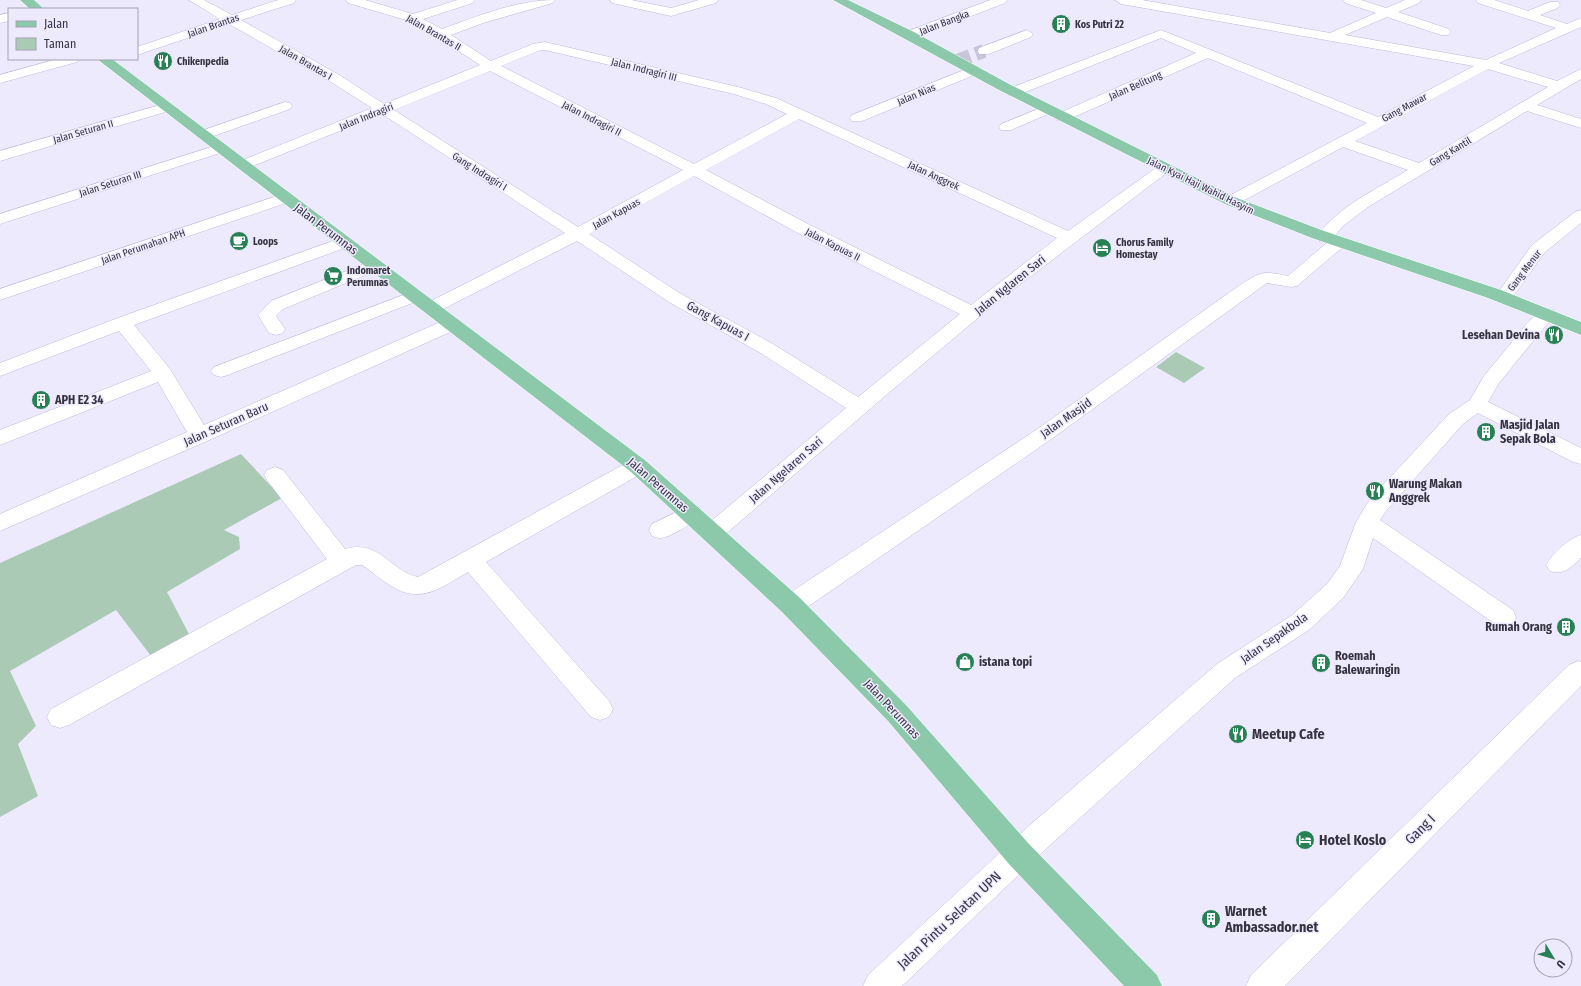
<svg xmlns="http://www.w3.org/2000/svg" width="1581" height="986" viewBox="0 0 1581 986" font-family="'Fira Sans Condensed',sans-serif">
	<style>
		.green { fill: #abcab6 }
		.lines { fill: none; stroke-linecap: round; stroke-linejoin: round }
		.minor-tunnel { stroke: #c9c5d8; stroke-width: 14; stroke-dasharray: 14 6; stroke-linecap: butt }
		.minor-casing { stroke: #bfb8d8; stroke-width: 1 }
		.major-casing { stroke: #fff; stroke-width: 1 }
		.minor { fill: #fff; fill-rule: evenodd }
		.major { fill: #8bc9aa; fill-rule: evenodd }
		.labels { text-anchor: middle; stroke-width: 3; stroke-linejoin: round; paint-order: stroke }
		.far-street-label { font-size: 10px; fill: #353340; stroke: #eeeafe }
		.far-poi-label { font-size: 10px; font-weight: bold; fill: #353340; stroke: #eeeafe; text-anchor: start }
		.street-label { font-size: 12px; fill: #353340; stroke: #eeeafe }
		.poi-label { font-size: 12px; font-weight: bold; fill: #353340; stroke: #eeeafe; text-anchor: start }
		.near-poi-label { font-size: 14px; font-weight: bold; fill: #353340; stroke: #eeeafe; text-anchor: start }
		.near-street-label { font-size: 14px; fill: #353340; stroke: #eeeafe }
	</style>
	<rect width="100%" height="100%" fill="#eeeafe"/>
	<!-- green -->
	<g class="green">
		<path d="M 1176,352 L 1205,368 L 1184,383 L 1156,367 Z"/>
		<path d="M 241,454 L 282,498 L 224,530 L 239,537 L 240,549 L 167,592 L 189,634 L 151,656 L 116,610 L 10,671 L 36,726 L 18,744 L 38,796 L 0,817 L 0,563 Z"/>
	</g>
	<g class="lines">
		<!-- minor-tunnel -->
		<path class="minor-tunnel" d="M 957,61 L 984,51"/>
		<defs>
			<g id="minor">
				<path d="M 189,0 L 204,0 L 232,15 L 278,0 L 296,0 L 294,3 L 241,20 L 341,76 L 384,104 L 480,65 L 437,37 L 406,20 L 348,3 L 346,0 L 365,0 L 413,14 L 457,0 L 475,0 L 473,3 L 423,19 L 442,29 C 478,16 517,0 555,0 L 553,3 L 483,23 L 451,35 L 491,61 L 533,44 L 545,42 L 738,87 L 776,98 L 1068,231 L 1160,165 L 1170,165 L 1173,168 L 997,302 L 885,396 L 720,539 L 712,541 L 704,539 L 701,533 L 704,527 L 846,408 L 759,352 L 669,302 L 577,241 L 437,312 L 431,313 L 425,312 L 422,308 L 425,304 L 565,233 L 382,114 L 248,168 L 238,168 L 235,165 L 238,162 L 372,108 L 331,82 L 229,24 L 137,55 L 137,47 L 220,19 ZM 541,50 L 545,50 L 734,94 L 766,104 L 787,114 L 694,164 L 501,66 ZM 490,71 L 683,170 L 578,227 L 394,110 ZM 799,119 L 1057,238 L 971,305 L 808,224 L 706,170 ZM 694,176 L 796,232 L 960,314 L 858,397 L 773,344 L 681,294 L 589,234 Z"/>
				<path d="M 610,0 L 631,0 L 671,8 L 699,0 L 718,0 L 716,3 L 671,16 L 612,3 Z"/>
				<path d="M 990,0 L 1007,0 L 1005,3 L 914,38 L 906,38 L 904,35 L 906,32 Z"/>
				<path d="M 1115,0 L 1142,0 L 1330,33 L 1376,13 L 1345,3 L 1343,0 L 1361,0 L 1386,8 L 1405,0 L 1421,0 L 1419,3 L 1398,12 L 1449,29 L 1451,32 L 1449,35 L 1441,35 L 1387,17 L 1345,35 L 1486,60 L 1556,28 L 1478,3 L 1476,0 L 1494,0 L 1528,11 L 1550,2 L 1558,2 L 1560,5 L 1558,8 L 1540,15 L 1567,24 L 1581,18 L 1581,27 L 1499,63 L 1557,81 L 1581,69 L 1581,79 L 1537,105 L 1581,119 L 1581,128 L 1527,111 L 1368,207 L 1343,226 L 1333,238 L 1344,238 L 1346,242 L 1344,246 L 1297,286 L 1291,287 L 1267,283 L 1050,440 L 800,612 L 791,614 L 782,612 L 779,605 L 782,598 L 1036,430 L 1240,285 C 1262,271 1262,271 1288,276 L 1329,241 L 1319,241 L 1317,237 C 1338,206 1377,189 1408,170 L 1343,147 L 1237,204 L 1231,206 L 1225,204 L 1223,201 L 1225,198 L 1367,123 L 1208,58 L 1067,120 L 1057,120 L 1055,117 L 1057,114 L 1196,53 L 1161,38 L 1018,95 L 1008,95 L 1006,92 L 1008,89 L 1161,30 L 1378,117 L 1474,66 L 1121,4 ZM 1488,69 L 1548,87 L 1419,163 L 1355,141 Z"/>
				<path d="M 9,13 L 9,21 L 0,23 L 0,15 Z"/>
				<path d="M 1027,30 L 1033,34 L 1031,37 L 989,54 L 979,54 L 978,51 L 979,48 Z"/>
				<path d="M 57,59 L 79,59 L 77,62 L 0,83 L 0,75 Z"/>
				<path d="M 974,66 L 979,67 L 981,70 L 979,73 L 862,121 L 852,121 L 850,118 L 852,115 Z"/>
				<path d="M 285,102 L 290,103 L 292,106 L 290,109 L 208,138 L 198,138 L 196,135 L 198,132 Z"/>
				<path d="M 167,103 L 172,104 L 174,107 L 172,110 L 0,161 L 0,151 Z"/>
				<path d="M 1048,105 L 1053,106 L 1055,109 L 1053,112 L 1011,130 L 1001,130 L 999,127 L 1001,124 Z"/>
				<path d="M 221,144 L 226,145 L 228,148 L 226,151 L 0,224 L 0,214 Z"/>
				<path d="M 286,193 L 292,195 L 294,198 L 292,201 L 0,300 L 0,289 Z"/>
				<path d="M 1581,210 L 1581,223 L 1544,253 L 1510,301 L 1504,302 L 1498,301 L 1495,297 L 1532,245 L 1575,212 Z"/>
				<path d="M 344,237 L 350,238 L 352,242 L 350,246 L 134,325 L 170,369 L 204,425 L 445,320 L 452,318 L 459,320 L 461,324 L 459,328 L 207,441 L 0,531 L 0,514 L 187,432 L 158,382 L 0,445 L 0,430 L 151,371 L 119,331 L 0,376 L 0,363 L 115,319 Z"/>
				<path d="M 374,260 L 380,261 L 383,265 L 380,269 L 283,309 L 276,316 L 285,329 L 283,333 L 276,335 L 269,333 L 258,315 L 271,301 Z"/>
				<path d="M 414,291 L 420,292 L 423,296 L 420,300 L 228,375 L 221,377 L 214,375 L 211,371 L 214,367 Z"/>
				<path d="M 1548,309 L 1554,310 L 1557,314 L 1543,329 L 1499,383 L 1488,402 L 1581,448 L 1581,464 L 1573,462 L 1478,413 L 1463,424 L 1386,511 L 1380,520 L 1513,610 L 1516,617 L 1513,624 L 1504,627 L 1495,624 L 1373,538 L 1363,569 L 1343,598 L 1309,630 L 1235,678 L 1050,845 L 902,986 L 863,986 L 868,975 L 1030,825 L 1217,664 L 1291,616 L 1327,584 L 1340,566 L 1356,522 L 1370,499 L 1449,414 L 1470,400 L 1484,376 L 1529,321 L 1542,310 Z"/>
				<path d="M 638,459 L 646,461 L 649,466 L 646,471 L 486,562 L 609,701 L 613,709 L 609,717 L 600,720 L 591,717 L 468,572 C 442,587 422,604 393,587 C 382,581 373,572 362,565 L 356,565 L 69,725 L 60,728 L 51,725 L 47,717 L 51,709 L 327,559 L 267,480 L 264,475 L 267,470 L 275,467 L 283,470 L 345,549 C 380,539 391,572 418,577 L 630,461 Z"/>
				<path d="M 691,505 L 699,507 L 702,513 C 697,521 671,537 661,538 C 658,538 655,537 652,536 L 649,530 L 652,524 Z"/>
				<path d="M 1581,535 L 1581,558 C 1571,567 1564,576 1550,571 L 1546,565 C 1553,553 1568,539 1581,535 Z"/>
				<path d="M 1578,661 L 1581,662 L 1581,686 L 1285,986 L 1246,986 L 1251,975 L 1569,665 Z"/>
			</g>
			<g id="major">
				<path d="M 20,0 L 34,0 L 44,9 L 30,9 Z"/>
				<path d="M 833,0 L 848,0 L 914,32 L 1009,84 L 1237,198 L 1324,231 L 1501,290 L 1581,322 L 1581,335 L 1488,298 L 1312,238 L 1225,204 L 999,90 Z"/>
				<path d="M 97,59 L 112,59 L 646,461 L 800,598 L 906,705 L 1029,844 L 1157,975 L 1162,986 L 1124,986 L 1009,864 L 888,721 L 782,612 L 630,471 Z"/>
			</g>
		</defs>
		<!-- minor casing -->
		<use href="#minor" class="minor-casing"/>
		<!-- major casing -->
		<use href="#major" class="major-casing"/>
		<!-- minor -->
		<use href="#minor" class="minor"/>
		<!-- major -->
		<use href="#major" class="major"/>
	</g>
	<!-- icons -->
	<defs>
		<symbol id="building-disc" viewBox="-11 -11 22 22"><circle r="9.5" fill="#288055" stroke="#eeeafe"/><path d="M-4-6H4V6H1V3H-1V6H-4ZM-2.5-4.3h1.7v1.8h-1.7ZM.8-4.3h1.7v1.8H.8ZM-2.5-1h1.7V.8h-1.7ZM.8-1h1.7V.8H.8Z" fill="#fff"/></symbol>
		<symbol id="restaurant-disc" viewBox="-11 -11 22 22"><circle r="9.5" fill="#288055" stroke="#eeeafe"/><path d="M-5-6h1v4h1v-4h1v4h1v-4h1v5L-1.5 .5V6h-2V.5L-5-1ZM5-6V6H3V1.5H1.5Q1.5-4 5-6Z" fill="#fff"/></symbol>
		<symbol id="cafe-disc" viewBox="-11 -11 22 22"><circle r="9.5" fill="#288055" stroke="#eeeafe"/><path d="M-5.5-4.5H6V0H3Q3 3.5 0 3.5H-2.5Q-5.5 3.5-5.5 0ZM3-3.2v2h1.7v-2ZM-6 4.5H4V6H-6Z" fill="#fff"/></symbol>
		<symbol id="hotel-disc" viewBox="-11 -11 22 22"><circle r="9.5" fill="#288055" stroke="#eeeafe"/><path d="M-6-4.5h1.5V1H6V5H4.5V3h-9V5H-6ZM-4 0a1.8 1.8 0 1 1 3.6 0ZM.5 0V-2.5h3Q6-2.5 6 0Z" fill="#fff"/></symbol>
		<symbol id="supermarket-disc" viewBox="-11 -11 22 22"><circle r="9.5" fill="#288055" stroke="#eeeafe"/><path d="M-6-5.5h2.5l.6 2H6L4.5 2H-2.5L-4.4-4H-6ZM-1.5 3.2a1.3 1.3 0 1 0 .1 0ZM3 3.2a1.3 1.3 0 1 0 .1 0Z" fill="#fff"/></symbol>
		<symbol id="shop-disc" viewBox="-11 -11 22 22"><circle r="9.5" fill="#288055" stroke="#eeeafe"/><path d="M-5-2.5h2.3a2.7 3.5 0 0 1 5.4 0H5L5.5 6h-11ZM-1.5-2.5h3a1.5 2.3 0 0 0-3 0Z" fill="#fff"/></symbol>
	</defs>
	<g fill-rule="evenodd">
		<use href="#building-disc" x="1050" y="13" width="22" height="22"/>
		<use href="#restaurant-disc" x="152" y="50" width="22" height="22"/>
		<use href="#cafe-disc" x="228" y="230" width="22" height="22"/>
		<use href="#hotel-disc" x="1091" y="237" width="22" height="22"/>
		<use href="#supermarket-disc" x="322" y="265" width="22" height="22"/>
		<use href="#restaurant-disc" x="1543" y="324" width="22" height="22"/>
		<use href="#building-disc" x="30" y="389" width="22" height="22"/>
		<use href="#building-disc" x="1475" y="421" width="22" height="22"/>
		<use href="#restaurant-disc" x="1364" y="480" width="22" height="22"/>
		<use href="#building-disc" x="1555" y="616" width="22" height="22"/>
		<use href="#shop-disc" x="954" y="651" width="22" height="22"/>
		<use href="#building-disc" x="1310" y="652" width="22" height="22"/>
		<use href="#restaurant-disc" x="1227" y="723" width="22" height="22"/>
		<use href="#hotel-disc" x="1294" y="829" width="22" height="22"/>
		<use href="#building-disc" x="1200" y="908" width="22" height="22"/>
	</g>
	<g class="labels">
		<!-- far-street labels -->
		<g class="far-street-label">
			<text transform="translate(944 22) rotate(-21)" y="4">Jalan Bangka</text>
			<text transform="translate(213 25) rotate(-19)" y="4">Jalan Brantas</text>
			<text transform="translate(434 32) rotate(30)" y="4">Jalan Brantas II</text>
			<text transform="translate(306 62) rotate(30)" y="4">Jalan Brantas I</text>
			<text transform="translate(644 69) rotate(14)" y="4">Jalan Indragiri III</text>
			<text transform="translate(1135 85) rotate(-24)" y="4">Jalan Belitung</text>
			<text transform="translate(916 94) rotate(-23)" y="4">Jalan Nias</text>
			<text transform="translate(1404 107) rotate(-28)" y="4">Gang Mawar</text>
			<text transform="translate(366 116) rotate(-22)" y="4">Jalan Indragiri</text>
			<text transform="translate(592 118) rotate(27)" y="4">Jalan Indragiri II</text>
			<text transform="translate(83 131) rotate(-16)" y="4">Jalan Seturan II</text>
			<text transform="translate(1450 151) rotate(-31)" y="4">Gang Kantil</text>
			<text transform="translate(480 171) rotate(32)" y="4">Gang Indragiri I</text>
			<text transform="translate(934 175) rotate(25)" y="4">Jalan Anggrek</text>
			<text transform="translate(110 183) rotate(-18)" y="4">Jalan Seturan III</text>
			<text transform="translate(1201 185) rotate(26)" y="4">Jalan Kyai Haji Wahid Hasyim</text>
			<text transform="translate(616 213) rotate(-29)" y="4">Jalan Kapuas</text>
			<text transform="translate(833 244) rotate(27)" y="4">Jalan Kapuas II</text>
			<text transform="translate(143 246) rotate(-19)" y="4">Jalan Perumahan APH</text>
			<text transform="translate(1524 270) rotate(-53)" y="4">Gang Menur</text>
		</g>
		<!-- far-poi labels -->
		<g class="far-poi-label">
			<text x="1075" y="28">Kos Putri 22</text>
			<text x="177" y="65">Chikenpedia</text>
			<text x="253" y="245">Loops</text>
			<text x="1116" y="246">Chorus Family<tspan x="1116" dy="12">Homestay</tspan></text>
			<text x="347" y="274">Indomaret<tspan x="347" dy="12">Perumnas</tspan></text>
		</g>
		<!-- street labels -->
		<g class="street-label">
			<text transform="translate(326 229) rotate(37)" y="4">Jalan Perumnas</text>
			<text transform="translate(1010 285) rotate(-39)" y="4">Jalan Nglaren Sari</text>
			<text transform="translate(718 321) rotate(29)" y="4">Gang Kapuas I</text>
			<text transform="translate(1066 418) rotate(-35)" y="4">Jalan Masjid</text>
			<text transform="translate(226 424) rotate(-24)" y="4">Jalan Seturan Baru</text>
			<text transform="translate(786 470) rotate(-41)" y="4">Jalan Ngelaren Sari</text>
			<text transform="translate(658 485) rotate(41)" y="4">Jalan Perumnas</text>
			<text transform="translate(1274 638) rotate(-35)" y="4">Jalan Sepakbola</text>
			<text transform="translate(892 709) rotate(47)" y="4">Jalan Perumnas</text>
		</g>
		<!-- poi labels -->
		<g class="poi-label">
			<text x="1540" y="339" text-anchor="end">Lesehan Devina</text>
			<text x="55" y="404">APH E2 34</text>
			<text x="1500" y="429">Masjid Jalan<tspan x="1500" dy="14">Sepak Bola</tspan></text>
			<text x="1389" y="488">Warung Makan<tspan x="1389" dy="14">Anggrek</tspan></text>
			<text x="1552" y="631" text-anchor="end">Rumah Orang</text>
			<text x="1335" y="660">Roemah<tspan x="1335" dy="14">Balewaringin</tspan></text>
			<text x="979" y="666">istana topi</text>
		</g>
		<!-- near-poi labels -->
		<g class="near-poi-label">
			<text x="1252" y="739">Meetup Cafe</text>
			<text x="1319" y="845">Hotel Koslo</text>
			<text x="1225" y="916">Warnet<tspan x="1225" dy="16">Ambassador.net</tspan></text>
		</g>
		<!-- near-street labels -->
		<g class="near-street-label">
			<text transform="translate(1420 829) rotate(-45)" y="5">Gang I</text>
			<text transform="translate(949 920) rotate(-43)" y="5">Jalan Pintu Selatan UPN</text>
		</g>
	</g>
	<!-- legend -->
	<rect x="8" y="8" width="130" height="52" fill="#eeeafe" stroke="#a4a1b2"/>
	<rect x="16" y="21" width="20" height="6" fill="#8bc9aa" stroke="#a4a1b2"/>
	<text x="44" y="28" font-size="12" fill="#353340">Jalan</text>
	<rect x="16" y="38" width="20" height="12" fill="#abcab6" stroke="#a4a1b2"/>
	<text x="44" y="48" font-size="12" fill="#353340">Taman</text>
	<!-- north arrow -->
	<g transform="translate(1553 958) rotate(128)"><circle r="19" fill="#eeeafe" stroke="#a4a1b2"/>
	<path d="M0-3L7 15L0 10L-7 15Z" fill="#288055"/>
	<text y="-6" font-size="11" font-weight="bold" text-anchor="middle" fill="#353340">U</text>
	</g>
</svg>
